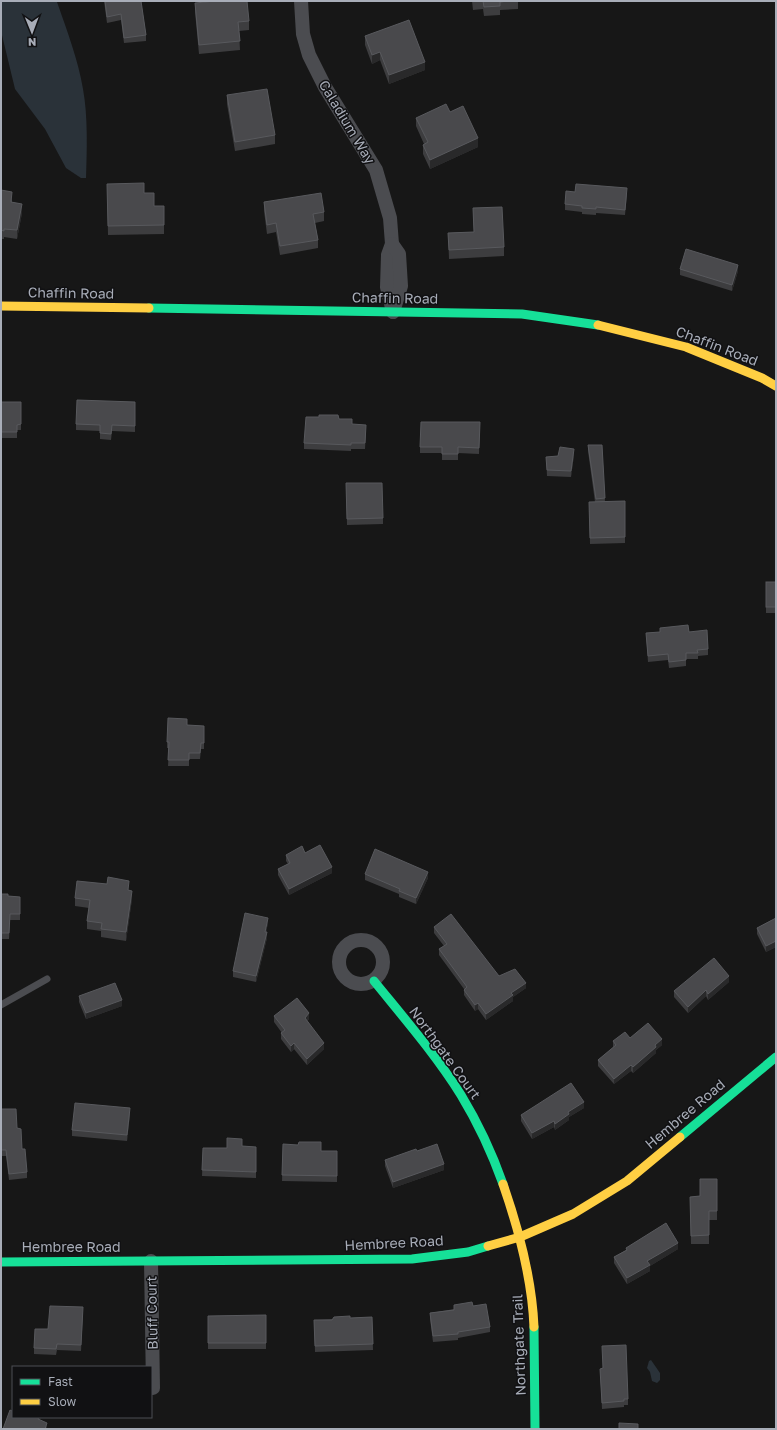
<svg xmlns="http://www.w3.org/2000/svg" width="777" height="1430" viewBox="0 0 777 1430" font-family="'Golos Text',sans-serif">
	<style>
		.water { fill: #2a3239 }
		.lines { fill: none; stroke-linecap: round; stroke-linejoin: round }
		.lane { stroke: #4b4c50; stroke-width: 7 }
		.street { stroke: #4b4c50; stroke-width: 14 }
		.fast { stroke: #16e098; stroke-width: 9 }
		.slow { stroke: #ffcf43; stroke-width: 9 }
		.wall { fill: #3d3d3f }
		.shaded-wall { fill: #29292a }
		.building { fill: #49494c; stroke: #58595d }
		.labels { text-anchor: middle; stroke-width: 3; stroke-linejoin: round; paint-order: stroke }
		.street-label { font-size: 14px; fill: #a8adb8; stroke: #111113 }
	</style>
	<rect width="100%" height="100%" fill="#171717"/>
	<!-- water -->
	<g class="water">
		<path d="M 1,1 L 57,2 C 67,31 78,59 83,89 C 88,116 87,150 86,178 L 81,178 L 66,168 L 45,129 L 15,89 L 1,31 Z"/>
		<path d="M 651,1360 L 660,1373 L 660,1380 L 657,1383 L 652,1381 L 650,1372 L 647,1368 L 649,1361 Z"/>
	</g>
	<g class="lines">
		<!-- lane -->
		<path class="lane" d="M 1,1005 L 47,979"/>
		<!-- street -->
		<g class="street">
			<path d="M 301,1 L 303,34 L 309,55 L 325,87 L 376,170 L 390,218 L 392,244 L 388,255 L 387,287 L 393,312"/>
			<path d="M 392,244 L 399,254 L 401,286 L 393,312"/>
			<circle cx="361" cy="962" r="22"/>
			<path d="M 151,1261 L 153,1388"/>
		</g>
		<!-- fast -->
		<g class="fast">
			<path d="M 149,308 L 522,314 L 598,325"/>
			<path d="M 374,981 C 404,1018 436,1055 461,1095 C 478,1123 492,1153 503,1184"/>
			<path d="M 680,1137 L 776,1057"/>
			<path d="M 1,1262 L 412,1259 L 468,1252 L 488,1246"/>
			<path d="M 534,1327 L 535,1429"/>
		</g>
		<!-- slow -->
		<g class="slow">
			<path d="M 1,306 L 149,308"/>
			<path d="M 598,325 L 686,347 L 762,378 L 776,386"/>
			<path d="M 503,1184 C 519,1230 532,1278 534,1327"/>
			<path d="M 488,1246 L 520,1237 L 573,1214 L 627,1181 L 680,1137"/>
		</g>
	</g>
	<!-- wall -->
	<g class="wall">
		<path d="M 104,1 L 141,1 L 146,35 L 146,41 L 124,43 L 121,20 L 107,23 Z"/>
		<path d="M 472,1 L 518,1 L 518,9 L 500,10 L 500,15 L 484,16 L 483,9 L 473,10 Z"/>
		<path d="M 195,3 L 249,21 L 249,30 L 239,31 L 240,50 L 199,54 L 195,12 Z"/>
		<path d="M 365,36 L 425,70 L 389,84 L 380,60 L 372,64 L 365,45 Z"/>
		<path d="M 227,95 L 275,135 L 275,144 L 235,151 L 227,104 Z"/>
		<path d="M 450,112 L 478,147 L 430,169 L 423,154 L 423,145 L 424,144 L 416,126 L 416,118 Z"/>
		<path d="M 107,184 L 144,193 L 154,206 L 164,206 L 164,234 L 108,235 Z"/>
		<path d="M 1,190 L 12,200 L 12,202 L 22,213 L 17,239 L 4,237 L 4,239 L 1,239 Z"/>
		<path d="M 575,192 L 627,194 L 625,215 L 596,213 L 596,215 L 582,214 L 582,212 L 565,210 L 565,204 Z"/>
		<path d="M 264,202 L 324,212 L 324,221 L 315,223 L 318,240 L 318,248 L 280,255 L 276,232 L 267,234 L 264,211 Z"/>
		<path d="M 473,208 L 504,247 L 504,256 L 449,259 L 448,233 L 474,232 Z"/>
		<path d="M 680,269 L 738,271 L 732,291 L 680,275 Z"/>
		<path d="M 1,402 L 21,402 L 21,430 L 17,430 L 17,438 L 1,438 Z"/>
		<path d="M 135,402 L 135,432 L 112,431 L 111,440 L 100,439 L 100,431 L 76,430 L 76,424 Z"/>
		<path d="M 339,419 L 366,431 L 365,449 L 351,449 L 351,451 L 304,449 L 304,443 Z"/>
		<path d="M 480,422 L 479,454 L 458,453 L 458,460 L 442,460 L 442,453 L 420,453 L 420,447 Z"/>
		<path d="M 588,445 L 602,445 L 605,502 L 625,501 L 625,543 L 590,544 L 589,502 L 595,502 L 588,451 Z"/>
		<path d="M 574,455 L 571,477 L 547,476 L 546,457 Z"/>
		<path d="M 346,483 L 383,518 L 383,524 L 347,525 Z"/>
		<rect x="766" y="582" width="10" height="31"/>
		<path d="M 689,632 L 708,649 L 708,655 L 698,656 L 698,659 L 686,659 L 686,666 L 669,668 L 668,660 L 648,662 L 646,633 Z"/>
		<path d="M 187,725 L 204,726 L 204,749 L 201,749 L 200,759 L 189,759 L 189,766 L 168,766 L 169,748 L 167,748 L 167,742 Z"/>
		<path d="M 286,855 L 332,873 L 289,895 L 278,875 L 278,869 L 288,864 L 286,861 Z"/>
		<path d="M 365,874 L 428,878 L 416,904 L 399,897 L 399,894 L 365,880 Z"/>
		<path d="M 129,890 L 132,899 L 126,941 L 101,937 L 101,931 L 87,929 L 87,921 L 89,908 L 75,906 L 75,898 Z"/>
		<path d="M 1,894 L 8,896 L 20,897 L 20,920 L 10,920 L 9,939 L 1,939 Z"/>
		<path d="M 776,918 L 776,947 L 766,952 L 757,934 L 757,928 Z"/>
		<path d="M 268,923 L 266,932 L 267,938 L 256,982 L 233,977 L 233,971 Z"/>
		<path d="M 434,927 L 499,976 L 526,988 L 513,997 L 513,1001 L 486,1020 L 478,1009 L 475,1011 L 464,995 L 464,989 L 439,955 L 439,949 L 444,946 L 434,933 Z"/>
		<path d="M 729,982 L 708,1000 L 706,996 L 688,1013 L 674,997 L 674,991 Z"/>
		<path d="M 79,996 L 122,1006 L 86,1019 L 79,1002 Z"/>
		<path d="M 274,1016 L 309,1019 L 307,1021 L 324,1049 L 307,1065 L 294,1049 L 291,1052 L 281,1039 L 281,1033 L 282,1033 L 274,1022 Z"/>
		<path d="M 630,1038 L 662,1045 L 656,1050 L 656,1053 L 633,1073 L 631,1071 L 614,1084 L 598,1066 L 598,1060 L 613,1048 L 613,1041 Z"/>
		<path d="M 584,1108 L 569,1117 L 569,1120 L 555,1130 L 554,1127 L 532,1139 L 521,1121 L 521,1115 Z"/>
		<path d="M 1,1109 L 17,1128 L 27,1172 L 27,1178 L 9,1180 L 6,1156 L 1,1156 Z"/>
		<path d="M 130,1114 L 127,1141 L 72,1136 L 72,1130 Z"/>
		<path d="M 283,1144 L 321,1151 L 337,1151 L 337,1182 L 282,1181 Z"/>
		<path d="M 242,1146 L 256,1147 L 256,1178 L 202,1176 L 203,1148 L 227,1148 Z"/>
		<path d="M 417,1151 L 444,1170 L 393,1188 L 385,1166 L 385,1160 Z"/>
		<path d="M 717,1179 L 717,1220 L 709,1220 L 709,1244 L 691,1244 L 690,1197 L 700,1196 Z"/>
		<path d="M 626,1248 L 678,1249 L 650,1266 L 650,1271 L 627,1284 L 614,1263 L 614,1257 L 626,1250 Z"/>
		<path d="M 473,1306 L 490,1327 L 490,1332 L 458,1338 L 458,1340 L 433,1342 L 430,1319 L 430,1313 Z"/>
		<path d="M 83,1313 L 81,1351 L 57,1350 L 56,1355 L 34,1354 L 34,1348 Z"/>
		<path d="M 266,1315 L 266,1349 L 208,1349 L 208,1316 Z"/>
		<path d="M 372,1317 L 373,1350 L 315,1352 L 314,1320 Z"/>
		<path d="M 600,1369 L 628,1399 L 628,1405 L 624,1405 L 624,1407 L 602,1409 Z"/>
	</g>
	<!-- shaded-wall -->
	<g class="shaded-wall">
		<path d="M 380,52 L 380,60 L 372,64 L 372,55 Z"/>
		<path d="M 425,62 L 425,70 L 389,84 L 389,75 Z"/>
		<path d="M 478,138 L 478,147 L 430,169 L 430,160 Z"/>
		<path d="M 22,204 L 22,213 L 17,239 L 17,230 Z"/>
		<path d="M 738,265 L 738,271 L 732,291 L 732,285 Z"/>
		<path d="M 574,449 L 574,455 L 571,477 L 571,471 Z"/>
		<path d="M 332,867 L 332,873 L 289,895 L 289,889 Z"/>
		<path d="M 428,872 L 428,878 L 416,904 L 416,898 Z"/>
		<path d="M 132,891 L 132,899 L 126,941 L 126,932 Z"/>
		<path d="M 268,918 L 268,923 L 265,938 L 265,932 Z"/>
		<path d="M 267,932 L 267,938 L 256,982 L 256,976 Z"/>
		<path d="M 776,941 L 776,947 L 766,952 L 766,946 Z"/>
		<path d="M 729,976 L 729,982 L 708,1000 L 708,994 Z"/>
		<path d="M 526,983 L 526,988 L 513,997 L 513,1001 L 486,1020 L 486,1014 L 511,993 Z"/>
		<path d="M 706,990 L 706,996 L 688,1013 L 688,1007 Z"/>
		<path d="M 122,1000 L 122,1006 L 86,1019 L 86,1013 Z"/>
		<path d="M 478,1003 L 478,1009 L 475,1011 L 475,1005 Z"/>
		<path d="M 309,1013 L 309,1019 L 305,1024 L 305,1018 Z"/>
		<path d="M 662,1039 L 662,1045 L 656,1050 L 656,1053 L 633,1073 L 633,1067 L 655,1045 Z"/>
		<path d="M 294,1043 L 294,1049 L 291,1052 L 291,1046 Z"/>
		<path d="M 324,1043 L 324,1049 L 307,1065 L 307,1059 Z"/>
		<path d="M 631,1065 L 631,1071 L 614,1084 L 614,1079 Z"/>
		<path d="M 584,1102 L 584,1108 L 569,1117 L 569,1120 L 555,1130 L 555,1124 L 568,1112 Z"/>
		<path d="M 130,1108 L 130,1114 L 127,1141 L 127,1135 Z"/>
		<path d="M 554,1121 L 554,1127 L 532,1139 L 532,1133 Z"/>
		<path d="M 444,1164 L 444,1170 L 393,1188 L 393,1182 Z"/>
		<path d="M 678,1243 L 678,1249 L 650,1266 L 650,1271 L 627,1284 L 627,1278 L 647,1261 Z"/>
		<path d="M 39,1417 L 41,1417 L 38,1425 L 38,1419 Z"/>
		<path d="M 47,1423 L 47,1429 L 45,1429 Z"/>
	</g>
	<!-- building -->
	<g class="building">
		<path d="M 105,1 L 141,1 L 146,35 L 124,38 L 121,14 L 107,17 Z"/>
		<path d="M 215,1 L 247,1 L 249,21 L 238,22 L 240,41 L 199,45 L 195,3 Z"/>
		<path d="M 483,1 L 508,1 L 500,2 L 500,6 L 484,7 Z"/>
		<path d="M 409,20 L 425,62 L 389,75 L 380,52 L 372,55 L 365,36 Z"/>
		<path d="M 267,89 L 275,135 L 235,142 L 227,95 Z"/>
		<path d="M 446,104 L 450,112 L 463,106 L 478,138 L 430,160 L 423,145 L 428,142 L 416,118 Z"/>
		<path d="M 144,183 L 144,193 L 154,193 L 154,206 L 164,206 L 164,225 L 108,226 L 107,184 Z"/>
		<path d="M 576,184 L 627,188 L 625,210 L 596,207 L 596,209 L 582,208 L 582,206 L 565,204 L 566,191 L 575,192 Z"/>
		<path d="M 1,190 L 12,192 L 11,202 L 22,204 L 17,230 L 4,229 L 4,231 L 1,230 Z"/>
		<path d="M 321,193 L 324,212 L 313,214 L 318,240 L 280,246 L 276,223 L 267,225 L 264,202 Z"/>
		<path d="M 502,207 L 504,247 L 449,250 L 448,233 L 474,232 L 473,208 Z"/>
		<path d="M 686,249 L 738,265 L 732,285 L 680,269 Z"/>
		<path d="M 77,400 L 135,402 L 135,426 L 112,425 L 111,434 L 100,433 L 100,425 L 76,424 Z"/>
		<path d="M 1,402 L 21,402 L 21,424 L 17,425 L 17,432 L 1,432 Z"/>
		<path d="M 319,415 L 338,415 L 339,419 L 352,419 L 352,424 L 366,425 L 365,443 L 351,443 L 351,445 L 304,443 L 306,417 L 319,417 Z"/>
		<path d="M 421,422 L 480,422 L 479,448 L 458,447 L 458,454 L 442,454 L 442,447 L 420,447 Z"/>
		<path d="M 588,445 L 602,445 L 605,498 L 596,499 Z"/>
		<path d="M 560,447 L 574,449 L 571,471 L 547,470 L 546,457 L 558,456 Z"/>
		<path d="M 346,483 L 382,483 L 383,518 L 347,519 Z"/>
		<path d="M 625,501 L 625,537 L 590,538 L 589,502 Z"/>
		<rect x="766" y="582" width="10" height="25"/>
		<path d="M 688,625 L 689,632 L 707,630 L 708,649 L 697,650 L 698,653 L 686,653 L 686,660 L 669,662 L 668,654 L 648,656 L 646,633 L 660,632 L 660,628 Z"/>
		<path d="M 168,718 L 187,719 L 187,725 L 204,726 L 204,743 L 201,743 L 200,753 L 189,753 L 189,760 L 168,760 L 169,742 L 167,742 Z"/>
		<path d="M 320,845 L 332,867 L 289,889 L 278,869 L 290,863 L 286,855 L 302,846 L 305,853 Z"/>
		<path d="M 375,849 L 428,872 L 416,898 L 399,891 L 400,889 L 365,874 Z"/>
		<path d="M 108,877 L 129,881 L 128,890 L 132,891 L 126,932 L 101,929 L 102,923 L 87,921 L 90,900 L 75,898 L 77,881 L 107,884 Z"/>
		<path d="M 1,894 L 8,894 L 8,896 L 20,897 L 20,914 L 10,914 L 9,933 L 1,933 Z"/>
		<path d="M 245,913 L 268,918 L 265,932 L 267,932 L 256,976 L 233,971 Z"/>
		<path d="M 451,914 L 499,976 L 515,969 L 526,983 L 511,993 L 513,995 L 486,1014 L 478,1003 L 475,1005 L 464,990 L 467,987 L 439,949 L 447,944 L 434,927 Z"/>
		<path d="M 776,918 L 776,941 L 766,946 L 757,928 Z"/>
		<path d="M 714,958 L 729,976 L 708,994 L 706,990 L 688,1007 L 674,991 Z"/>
		<path d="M 115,983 L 122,1000 L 86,1013 L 79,996 Z"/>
		<path d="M 297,998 L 309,1013 L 305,1018 L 324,1043 L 307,1059 L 294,1043 L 291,1046 L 281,1033 L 285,1030 L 274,1016 Z"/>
		<path d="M 648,1023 L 662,1039 L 655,1045 L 656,1047 L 633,1067 L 631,1065 L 614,1079 L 598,1060 L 616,1045 L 613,1041 L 625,1032 L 630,1038 Z"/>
		<path d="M 571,1083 L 584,1102 L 568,1112 L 569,1114 L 555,1124 L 554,1121 L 532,1133 L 521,1115 Z"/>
		<path d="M 75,1103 L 130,1108 L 127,1135 L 72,1130 Z"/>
		<path d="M 1,1109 L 16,1109 L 17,1128 L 21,1129 L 22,1149 L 25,1149 L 27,1172 L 9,1174 L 6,1150 L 1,1150 Z"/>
		<path d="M 227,1138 L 242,1139 L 242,1146 L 256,1147 L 256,1172 L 202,1170 L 203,1148 L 227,1148 Z"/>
		<path d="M 299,1142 L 321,1142 L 321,1151 L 337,1151 L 337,1176 L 282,1175 L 283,1144 L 298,1145 Z"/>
		<path d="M 437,1144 L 444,1164 L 393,1182 L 385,1160 L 416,1149 L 417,1151 Z"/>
		<path d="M 700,1179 L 717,1179 L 717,1211 L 709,1211 L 709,1235 L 691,1236 L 690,1197 L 700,1196 Z"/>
		<path d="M 666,1223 L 678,1243 L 647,1261 L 650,1265 L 627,1278 L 614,1257 L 627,1250 L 626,1248 Z"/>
		<path d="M 472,1302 L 473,1306 L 486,1304 L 490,1327 L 458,1332 L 458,1334 L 433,1336 L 430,1313 L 454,1310 L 454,1305 Z"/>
		<path d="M 50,1306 L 83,1307 L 81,1345 L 57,1344 L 56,1349 L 34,1348 L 35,1329 L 48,1329 Z"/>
		<path d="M 266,1315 L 266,1343 L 208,1343 L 208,1316 Z"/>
		<path d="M 350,1316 L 350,1318 L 372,1317 L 373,1344 L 315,1346 L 314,1320 L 332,1320 L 334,1317 Z"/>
		<path d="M 626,1345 L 628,1399 L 624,1399 L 624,1401 L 602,1403 L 600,1369 L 603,1368 L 602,1346 Z"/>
		<path d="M 13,1408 L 13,1417 L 39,1417 L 38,1419 L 47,1423 L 45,1429 L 3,1429 L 10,1410 L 12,1411 Z"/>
		<path d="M 619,1423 L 638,1424 L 638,1429 L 619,1429 Z"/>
	</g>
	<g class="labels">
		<!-- street labels -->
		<g class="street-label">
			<text transform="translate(347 122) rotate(59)" y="5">Caladium Way</text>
			<text transform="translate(71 293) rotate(1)" y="5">Chaffin Road</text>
			<text transform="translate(395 298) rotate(1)" y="5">Chaffin Road</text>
			<text transform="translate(717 346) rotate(21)" y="5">Chaffin Road</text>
			<text transform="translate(445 1053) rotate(54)" y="5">Northgate Court</text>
			<text transform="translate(685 1114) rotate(-40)" y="5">Hembree Road</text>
			<text transform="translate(394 1243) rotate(-3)" y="5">Hembree Road</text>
			<text x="71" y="1252">Hembree Road</text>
			<text transform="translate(152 1313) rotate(-91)" y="5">Bluff Court</text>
			<text transform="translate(519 1345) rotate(-92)" y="5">Northgate Trail</text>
		</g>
	</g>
	<!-- border -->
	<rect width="777" height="1430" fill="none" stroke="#a8adb8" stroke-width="4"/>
	<!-- legend -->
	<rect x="12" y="1366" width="140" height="52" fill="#111113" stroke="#4d4f55"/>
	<rect x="20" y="1379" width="20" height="6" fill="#16e098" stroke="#4d4f55"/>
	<text x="48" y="1386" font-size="12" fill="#a8adb8">Fast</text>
	<rect x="20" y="1399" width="20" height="6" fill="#ffcf43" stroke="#4d4f55"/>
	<text x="48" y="1406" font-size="12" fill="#a8adb8">Slow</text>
	<!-- north arrow -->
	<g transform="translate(32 32) rotate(179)" stroke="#111113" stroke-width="3" paint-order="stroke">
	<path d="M0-3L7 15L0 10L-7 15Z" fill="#a8adb8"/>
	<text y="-6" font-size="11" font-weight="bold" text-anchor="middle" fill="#a8adb8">N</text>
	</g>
</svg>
